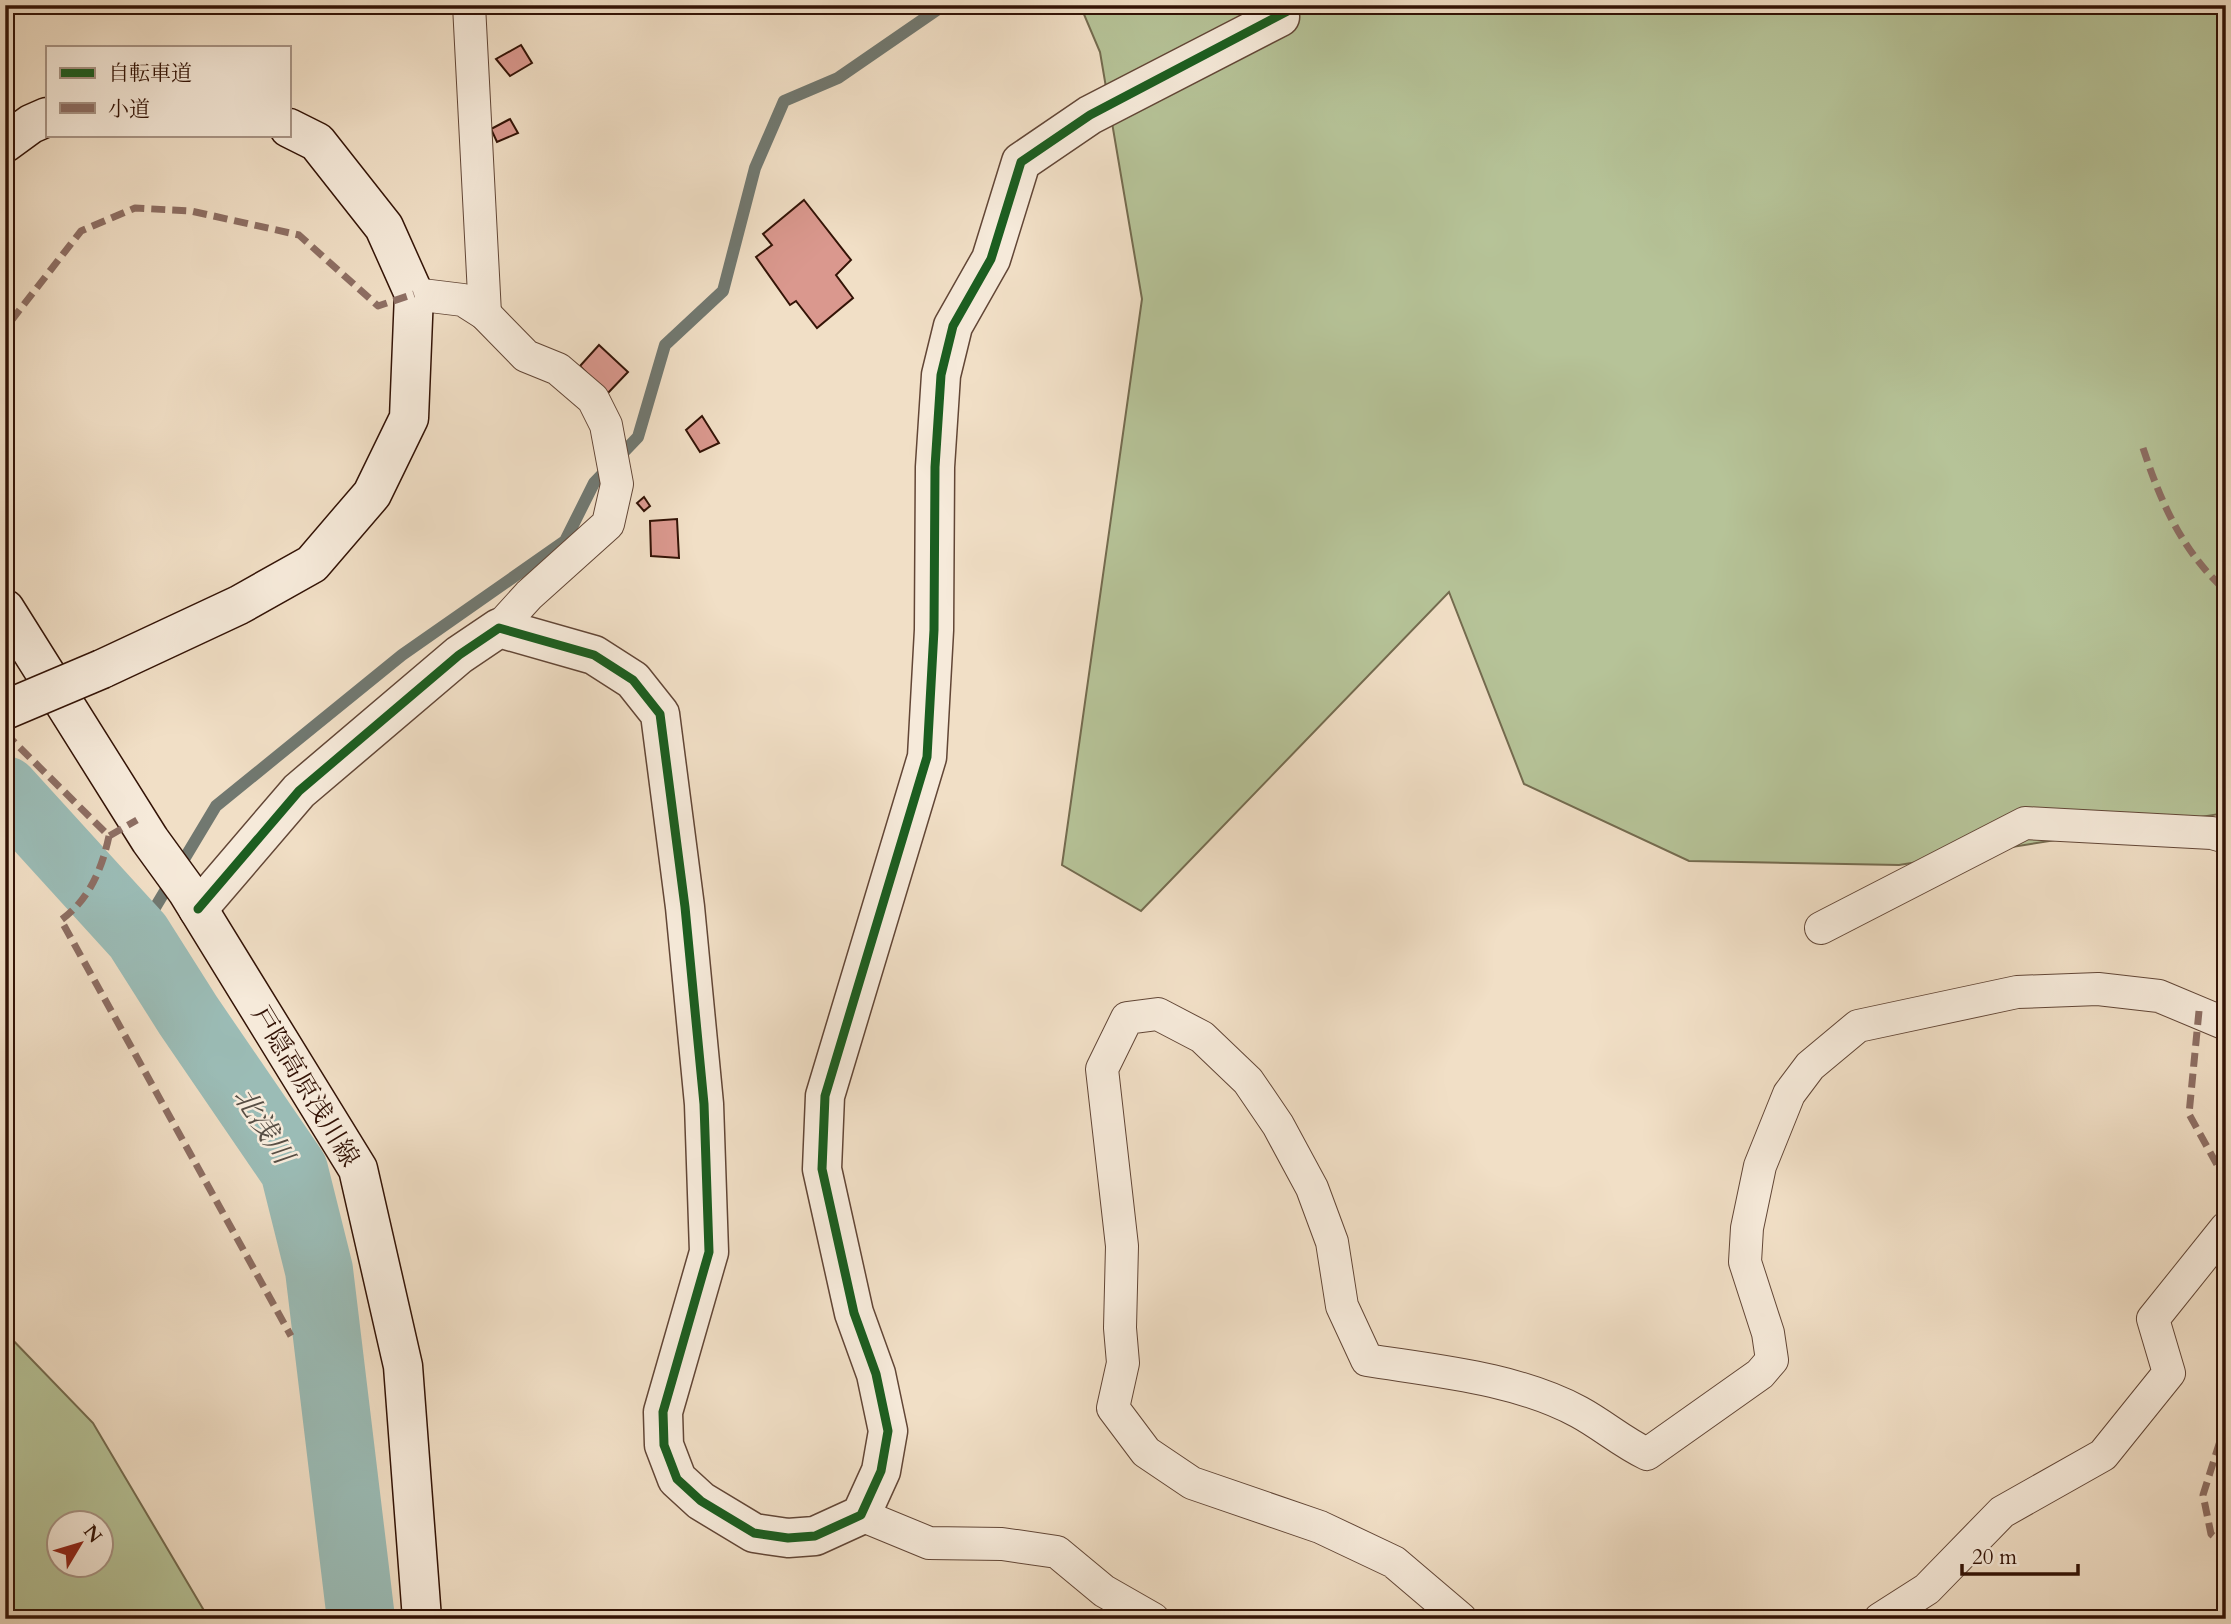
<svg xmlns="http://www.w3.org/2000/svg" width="2231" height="1624" viewBox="0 0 2231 1624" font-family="Cardo,'Noto Serif JP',serif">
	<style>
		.green { fill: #b6c398; stroke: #746b4f; stroke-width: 2; fill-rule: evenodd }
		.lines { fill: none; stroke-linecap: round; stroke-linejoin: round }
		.stream { stroke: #717870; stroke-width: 12 }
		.river { stroke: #9bbcb6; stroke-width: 68 }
		.building { fill: #da988e; stroke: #331306; stroke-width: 2 }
		.minor-casing { stroke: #624636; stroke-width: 34 }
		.tertiary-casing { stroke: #624636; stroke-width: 41 }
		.secondary-casing { stroke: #331306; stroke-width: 41 }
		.minor { stroke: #f6eada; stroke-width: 32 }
		.tertiary { stroke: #f6eada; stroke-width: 38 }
		.secondary { stroke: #f6eada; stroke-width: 38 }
		.secondary-bridge-casing { stroke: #331306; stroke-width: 41; stroke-linecap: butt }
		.secondary-bridge { stroke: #f6eada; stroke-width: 38 }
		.quiet { stroke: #8d6e63; stroke-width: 7; stroke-dasharray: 14 7; stroke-linecap: butt }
		.cycleway-casing { stroke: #f6eada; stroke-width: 13 }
		.cycleway { stroke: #1b5e20; stroke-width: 9 }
		.labels { text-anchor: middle; stroke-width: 5; stroke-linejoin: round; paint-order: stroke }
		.street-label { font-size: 26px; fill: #331306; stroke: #f6eada }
		.water-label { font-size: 28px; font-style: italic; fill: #574e44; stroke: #f6eada }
	</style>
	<rect width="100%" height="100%" fill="#f1dfc6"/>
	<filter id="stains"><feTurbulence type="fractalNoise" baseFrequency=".00286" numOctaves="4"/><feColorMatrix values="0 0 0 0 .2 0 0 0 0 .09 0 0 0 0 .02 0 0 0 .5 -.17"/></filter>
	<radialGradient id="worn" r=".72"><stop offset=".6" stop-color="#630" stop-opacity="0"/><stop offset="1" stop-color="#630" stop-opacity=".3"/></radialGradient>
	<!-- green -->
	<g class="green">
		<path d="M 1080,5 L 2226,5 L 2226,813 L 1899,865 L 1689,861 L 1524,784 L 1449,592 L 1141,911 L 1062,865 L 1142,299 L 1100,52 Z"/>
		<path d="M 5,1332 L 93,1423 L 209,1619 L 5,1619 ZM 60,1522 L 102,1522 L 102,1564 L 60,1564 Z"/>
	</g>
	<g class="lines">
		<!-- stream -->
		<path class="stream" d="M 138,936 L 216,806 L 402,655 L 565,541 L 594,483 L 638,437 L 665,345 L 723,291 L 755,168 L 784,101 L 838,78 L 944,5"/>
		<!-- river -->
		<path class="river" d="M 5,790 L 138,936 L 188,1015 L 294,1170 L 319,1270 L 361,1619"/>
	</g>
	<!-- building -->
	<g class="building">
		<path d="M 521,45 L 532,63 L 510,76 L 496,59 Z"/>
		<path d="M 510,119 L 518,133 L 497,142 L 491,129 Z"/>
		<path d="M 804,200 L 851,260 L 836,275 L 853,298 L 817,328 L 796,301 L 790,305 L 756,257 L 772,245 L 763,234 Z"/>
		<path d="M 599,345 L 628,372 L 607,394 L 580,366 Z"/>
		<path d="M 702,416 L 719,443 L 700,452 L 686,430 Z"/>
		<path d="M 644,497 L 650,506 L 644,511 L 637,503 Z"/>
		<path d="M 677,519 L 679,558 L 651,556 L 650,521 Z"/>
	</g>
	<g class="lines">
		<defs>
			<g id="minor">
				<path d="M 469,5 L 485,314"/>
				<path d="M 414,294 L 463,300 L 485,314 L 526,356 L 558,369 L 593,399 L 606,425 L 617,484 L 608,524 L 529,595 L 499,628"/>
				<path d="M 1821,928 L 2025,823 L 2212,833 L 2226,837"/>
				<path d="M 861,1515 L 929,1543 L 1002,1544 L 1057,1552 L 1104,1591 L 1153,1619"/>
				<path d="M 1461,1619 L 1394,1562 L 1320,1527 L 1192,1483 L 1146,1452 L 1113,1408 L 1123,1363 L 1120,1328 L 1122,1246 L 1102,1069 L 1127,1018 L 1158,1014 L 1202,1037 L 1248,1081 L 1278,1125 L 1312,1188 L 1332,1242 L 1342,1306 L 1367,1360 C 1436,1371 1516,1378 1579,1412 C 1603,1425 1622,1442 1647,1454 L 1760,1374 L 1772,1360 L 1768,1333 L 1745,1262 L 1747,1228 L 1760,1166 L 1789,1094 L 1810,1066 L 1858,1026 L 2017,992 L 2098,989 L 2159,996 L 2226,1024"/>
				<path d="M 1880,1619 L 1927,1589 L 2002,1512 L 2103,1455 L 2169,1373 L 2153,1319 L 2226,1228"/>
			</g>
			<path id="tertiary" d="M 198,909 L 299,791 L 459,655 L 499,628 L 594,655 L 633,680 L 660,714 L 685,907 L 704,1104 L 709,1252 L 663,1412 L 664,1445 L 677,1479 L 701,1501 L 754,1533 L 788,1538 L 815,1536 L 861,1515 L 881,1471 L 888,1431 L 876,1374 L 854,1313 L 822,1169 L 825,1096 L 927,757 L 934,630 L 935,467 L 941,375 L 953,326 L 991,259 L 1021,162 L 1090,115 L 1280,17"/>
			<g id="secondary">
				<path d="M 5,143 L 31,124 L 47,117"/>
				<path d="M 5,609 L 150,840 L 187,891 L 358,1169 L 403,1366 L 422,1619"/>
				<path d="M 102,669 L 239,605 L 312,564 L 372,494 L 409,418 L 414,294 L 384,227 L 317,142 L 289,128"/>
			</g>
		</defs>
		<!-- minor casing -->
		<use href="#minor" class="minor-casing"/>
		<!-- tertiary casing -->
		<use href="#tertiary" class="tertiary-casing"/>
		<!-- secondary casing -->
		<use href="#secondary" class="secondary-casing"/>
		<!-- minor -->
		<use href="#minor" class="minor"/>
		<!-- tertiary -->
		<use href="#tertiary" class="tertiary"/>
		<!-- secondary -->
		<use href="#secondary" class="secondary"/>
		<defs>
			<path id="secondary-bridge" d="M 5,710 L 102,669"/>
		</defs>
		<!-- secondary-bridge casing -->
		<use href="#secondary-bridge" class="secondary-bridge-casing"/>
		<!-- secondary-bridge -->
		<use href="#secondary-bridge" class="secondary-bridge"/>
		<!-- quiet -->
		<g class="quiet">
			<path d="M 11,321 L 81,231 L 135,208 L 191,211 L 299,235 L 378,306 L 414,294"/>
			<path d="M 2143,448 C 2161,503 2182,551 2226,591"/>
			<path d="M 5,733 L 109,836 L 137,820"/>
			<path d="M 109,836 C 102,869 89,900 61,920 L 291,1336"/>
			<path d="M 2199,1011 L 2189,1114 L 2226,1181"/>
			<path d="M 2226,1422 L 2203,1495 L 2211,1534 L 2226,1547"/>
		</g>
		<defs>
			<path id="cycleway" d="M 198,909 L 299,791 L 459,655 L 499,628 L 594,655 L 633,680 L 660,714 L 685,907 L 704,1104 L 709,1252 L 663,1412 L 664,1445 L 677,1479 L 701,1501 L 754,1533 L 788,1538 L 815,1536 L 861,1515 L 881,1471 L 888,1431 L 876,1374 L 854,1313 L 822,1169 L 825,1096 L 927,757 L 934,630 L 935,467 L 941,375 L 953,326 L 991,259 L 1021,162 L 1090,115 L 1299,5"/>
		</defs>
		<!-- cycleway casing -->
		<use href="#cycleway" class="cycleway-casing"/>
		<!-- cycleway -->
		<use href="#cycleway" class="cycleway"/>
	</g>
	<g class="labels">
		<!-- street labels -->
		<g class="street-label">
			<text transform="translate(306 1086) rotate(59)" y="9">戸隠高原浅川線</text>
		</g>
		<!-- water labels -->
		<g class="water-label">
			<text transform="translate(264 1125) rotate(57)" y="10">北浅川</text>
		</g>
	</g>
	<!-- margin -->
	<rect width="2231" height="1624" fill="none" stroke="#f1dfc6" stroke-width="28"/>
	<rect x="7" y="7" width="2217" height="1610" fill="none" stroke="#331306" stroke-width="3.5"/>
	<rect x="14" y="14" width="2203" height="1596" fill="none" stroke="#331306" stroke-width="2"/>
	<!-- legend -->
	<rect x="46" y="46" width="245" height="91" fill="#f6eada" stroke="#a89485" stroke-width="2"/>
	<rect x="60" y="68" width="35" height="10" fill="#1b5e20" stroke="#a89485" stroke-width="2"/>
	<text x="108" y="80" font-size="21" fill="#331306">自転車道</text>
	<rect x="60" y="103" width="35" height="10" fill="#8d6e63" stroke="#a89485" stroke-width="2"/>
	<text x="108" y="116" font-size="21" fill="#331306">小道</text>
	<!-- north arrow -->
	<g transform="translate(80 1544) rotate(52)"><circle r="33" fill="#f6eada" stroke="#a89485" stroke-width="2"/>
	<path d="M0-5L12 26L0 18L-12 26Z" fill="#8f2418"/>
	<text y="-10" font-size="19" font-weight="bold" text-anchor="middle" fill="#331306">N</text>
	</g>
	<!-- scale -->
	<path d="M1962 1564v10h116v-10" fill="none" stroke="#331306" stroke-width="3.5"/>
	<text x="1972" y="1564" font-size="21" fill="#331306" stroke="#f6eada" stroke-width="5" paint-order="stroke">20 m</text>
	<rect width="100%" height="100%" filter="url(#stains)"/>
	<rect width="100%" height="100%" fill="url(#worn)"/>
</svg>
